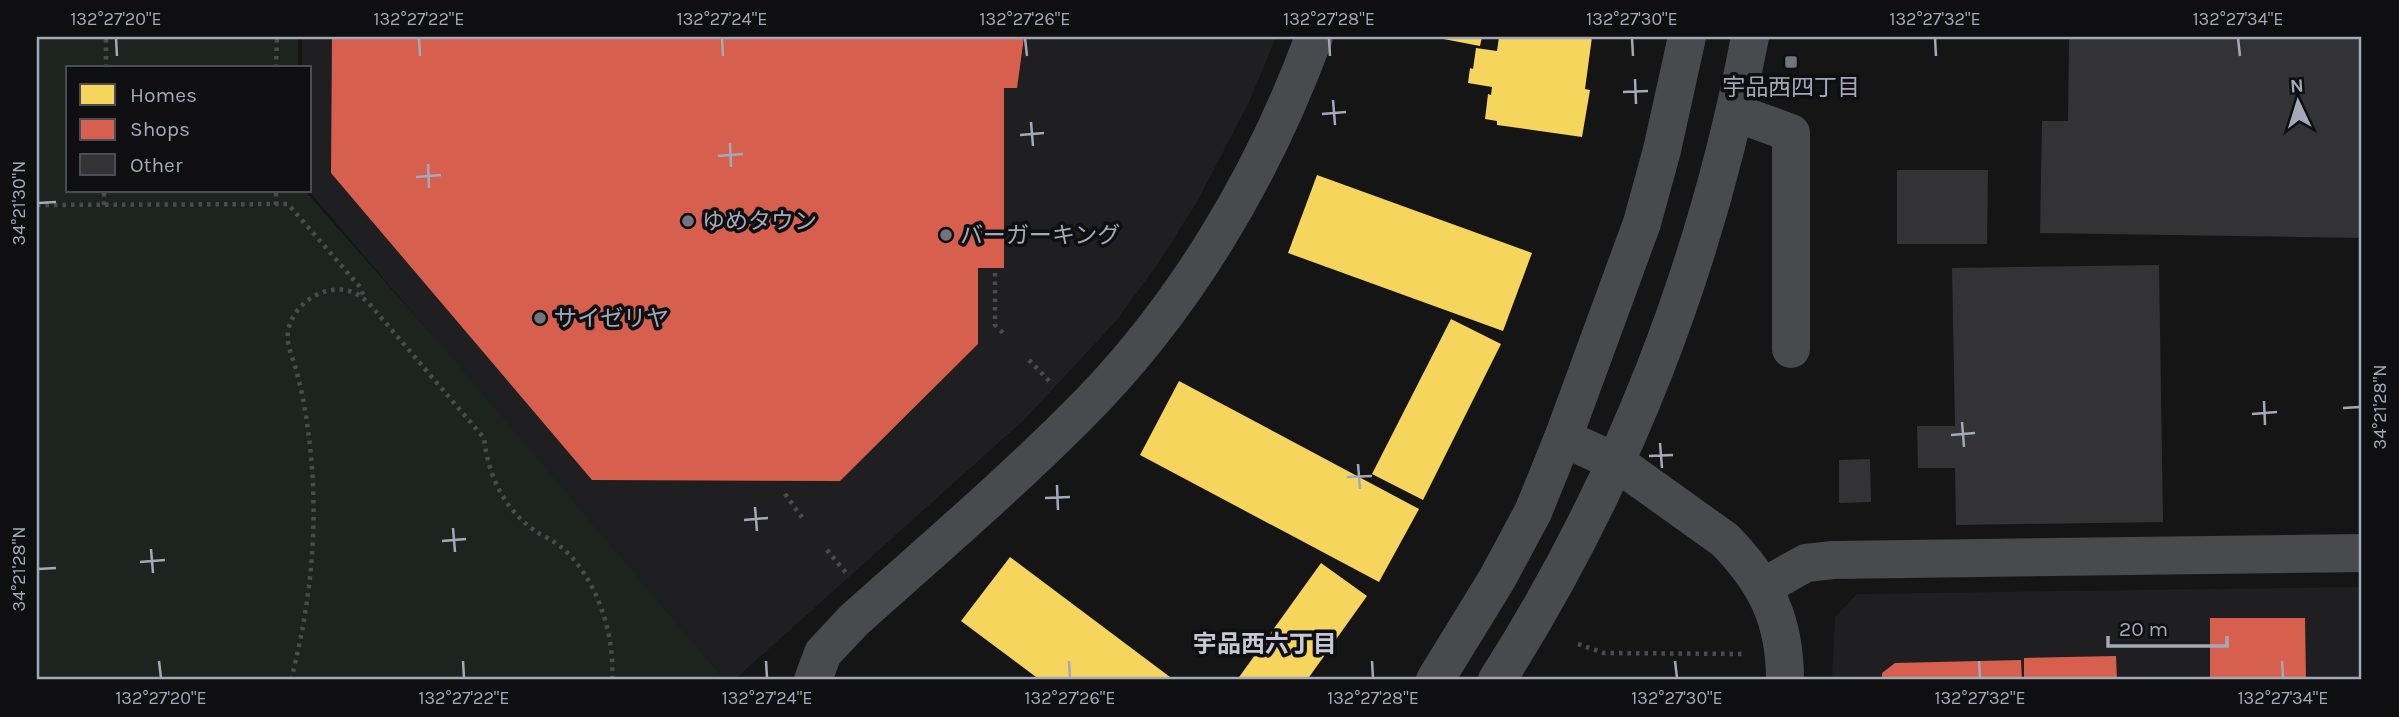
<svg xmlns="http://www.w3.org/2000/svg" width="2399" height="717" viewBox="0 0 2399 717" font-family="Karla,'Noto Sans JP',sans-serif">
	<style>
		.built { fill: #1f1f21 }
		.green { fill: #1d241f }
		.homes { fill: #f6d55c }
		.shops { fill: #d6604d }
		.building { fill: #333335 }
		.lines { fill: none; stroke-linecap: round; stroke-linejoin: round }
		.path { stroke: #4a4b50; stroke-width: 4.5; stroke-dasharray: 3.5 5; stroke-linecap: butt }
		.minor { stroke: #494a4e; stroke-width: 38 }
		.ticks { fill: none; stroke: #a4a9b8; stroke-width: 2.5 }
		.poi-dot { fill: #72757f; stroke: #0f0f11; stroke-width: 2.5 }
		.labels { text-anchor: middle; stroke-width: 7; stroke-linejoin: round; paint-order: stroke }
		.poi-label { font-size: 23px; fill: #a4a9b8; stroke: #0f0f11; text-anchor: start }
		.neighbourhood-label { font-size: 24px; font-weight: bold; fill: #c6c8d3; stroke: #0f0f11 }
		.neatline { fill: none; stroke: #a4a9b8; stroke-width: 2.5 }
		.ticks-label { font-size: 18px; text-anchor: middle; fill: #a4a9b8 }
	</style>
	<rect width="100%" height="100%" fill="#151515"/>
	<!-- built -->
	<g class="built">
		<path d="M 302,37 L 1276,37 L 1249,102 L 1197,202 L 1157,265 L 1115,322 L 1025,419 L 734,680 L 725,680 L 309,191 L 310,68 L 302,68 Z"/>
		<path d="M 2362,587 L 2362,680 L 1832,680 L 1835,617 L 1857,594 Z"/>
	</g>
	<!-- green -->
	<path class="green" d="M 37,37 L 298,37 L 298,68 L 68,68 L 68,191 L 305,191 L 454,360 L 725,680 L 37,680 Z"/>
	<!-- homes -->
	<g class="homes">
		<path d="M 1433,37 L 1482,37 L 1480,46 Z"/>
		<path d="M 1499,37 L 1592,37 L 1585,89 L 1590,90 L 1582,137 L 1497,125 L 1497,121 L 1485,119 L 1488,94 L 1491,95 L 1492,87 L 1468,83 L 1470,68 L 1473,69 L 1476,48 L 1497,51 Z"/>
		<path d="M 1317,175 L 1532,253 L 1503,331 L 1288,253 Z"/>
		<path d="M 1451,319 L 1501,344 L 1423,500 L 1372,474 Z"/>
		<path d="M 1179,381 L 1419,509 L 1379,582 L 1140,455 Z"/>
		<path d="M 1010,557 L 1174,680 L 1040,680 L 961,621 Z"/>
		<path d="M 1321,563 L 1367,596 L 1307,680 L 1237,680 Z"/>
	</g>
	<!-- shops -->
	<g class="shops">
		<path d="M 332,37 L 1024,37 L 1017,88 L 1004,88 L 1004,268 L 978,268 L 978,344 L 840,481 L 592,480 L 331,173 Z"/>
		<path d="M 2210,618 L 2305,618 L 2306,680 L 2210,680 Z"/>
		<path d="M 2116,656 L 2117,680 L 2024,680 L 2024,658 Z"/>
		<path d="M 2021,660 L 2022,680 L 1882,680 L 1882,673 L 1895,663 Z"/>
	</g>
	<!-- building -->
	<g class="building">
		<path d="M 2069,37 L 2362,37 L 2362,238 L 2040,233 L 2042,121 L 2068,121 Z"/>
		<path d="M 1897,170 L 1988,170 L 1987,244 L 1897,244 Z"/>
		<path d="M 2159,265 L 2163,522 L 1956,525 L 1955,468 L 1918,468 L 1917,426 L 1955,426 L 1952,268 Z"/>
		<path d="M 1870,459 L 1871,502 L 1839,503 L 1839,460 Z"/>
	</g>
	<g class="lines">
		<!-- path -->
		<g class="path">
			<path d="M 106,68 L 106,37"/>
			<path d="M 276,68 L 277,37"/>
			<path d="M 37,205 L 288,204 L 360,287 L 364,297"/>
			<path d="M 104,205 L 104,191"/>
			<path d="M 276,205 L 276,191"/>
			<path d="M 995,273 L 995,325 L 1003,333"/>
			<path d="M 1029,360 L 1052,384"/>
			<path d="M 785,494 L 804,520"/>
			<path d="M 827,550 L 847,574"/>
			<path d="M 1578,644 L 1604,653 L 1744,654"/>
			<path d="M 291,680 C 312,599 320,515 308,431 C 306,412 302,392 297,373 C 294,360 286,346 288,332 C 292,304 325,282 352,292 C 361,295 367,301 373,308 L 484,438 C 488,474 503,508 534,530 C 542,536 553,540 561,547 C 597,577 615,635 612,680"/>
		</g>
		<!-- minor -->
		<g class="minor">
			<path d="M 1736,113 L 1791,133 L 1791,349"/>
			<path d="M 1563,438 L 1616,462 L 1725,540 C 1766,582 1785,620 1785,680"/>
			<path d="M 1763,587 L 1806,563 L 1833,560 L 2362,553"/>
			<path d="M 813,680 L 823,653 L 854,620 C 929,553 1006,487 1077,416 C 1183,311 1263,176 1314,37"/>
			<path d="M 1435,680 L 1497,579 L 1533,512 L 1563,438 L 1642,223 L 1662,150 L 1687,37"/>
			<path d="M 1497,680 C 1622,484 1707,265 1750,37"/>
		</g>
	</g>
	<!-- ticks -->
	<path class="ticks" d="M 116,38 L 117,56M 419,38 L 420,56M 722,38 L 723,56M 1025,38 L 1027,56M 1329,38 L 1330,56M 1632,38 L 1633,56M 1935,38 L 1936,56M 2238,38 L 2240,56M 1635,79 L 1636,104M 1623,92 L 1648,91M 1333,100 L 1335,125M 1322,114 L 1346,112M 1031,122 L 1033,146M 1020,135 L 1044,133M 730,143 L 731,167M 718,156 L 743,154M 428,164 L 429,188M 416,177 L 441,175M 38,203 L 56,202M 2264,401 L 2265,425M 2343,408 L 2360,407M 2252,414 L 2277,412M 1962,422 L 1964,447M 1951,435 L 1975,433M 1660,443 L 1662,468M 1649,456 L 1673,455M 1358,464 L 1360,489M 1347,477 L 1372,476M 1057,485 L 1058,510M 1045,498 L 1070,497M 755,507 L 757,531M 744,520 L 768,518M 453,528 L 455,552M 442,541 L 466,539M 151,549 L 153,573M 140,562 L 165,560M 38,569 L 56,568M 159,661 L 161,678M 463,661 L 464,678M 766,661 L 767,678M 1069,661 L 1070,678M 1372,661 L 1373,678M 1675,661 L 1677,678M 1979,661 L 1980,678M 2282,661 L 2283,678"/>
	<!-- markers -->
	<g class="poi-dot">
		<rect x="1784" y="55" width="14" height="14" rx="3.5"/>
		<circle cx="688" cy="221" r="7"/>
		<circle cx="946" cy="235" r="7"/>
		<circle cx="540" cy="318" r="7"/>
	</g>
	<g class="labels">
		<!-- poi labels -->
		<g class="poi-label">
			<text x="1791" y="95" text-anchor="middle">宇品西四丁目</text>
			<text x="702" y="229">ゆめタウン</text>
			<text x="960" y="243">バーガーキング</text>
			<text x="554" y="326">サイゼリヤ</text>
		</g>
		<!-- neighbourhood labels -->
		<g class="neighbourhood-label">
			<text x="1265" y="652">宇品西六丁目</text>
		</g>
	</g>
	<!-- border -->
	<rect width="2399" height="717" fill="none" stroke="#0f0f11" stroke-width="77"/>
	<!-- legend -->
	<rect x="66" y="66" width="245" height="126" fill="#0f0f11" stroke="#4b4d54" stroke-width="2"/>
	<rect x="80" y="84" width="35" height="21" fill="#f6d55c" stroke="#4b4d54" stroke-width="2"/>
	<text x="130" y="102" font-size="21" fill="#a4a9b8">Homes</text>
	<rect x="80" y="119" width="35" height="21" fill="#d6604d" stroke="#4b4d54" stroke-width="2"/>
	<text x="130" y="136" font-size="21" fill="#a4a9b8">Shops</text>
	<rect x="80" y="154" width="35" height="21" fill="#333335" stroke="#4b4d54" stroke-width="2"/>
	<text x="130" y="172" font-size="21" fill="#a4a9b8">Other</text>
	<!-- north arrow -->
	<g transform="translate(2298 102) rotate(356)" stroke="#0f0f11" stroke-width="5" paint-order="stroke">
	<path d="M0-5L12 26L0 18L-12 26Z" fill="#a4a9b8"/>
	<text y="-10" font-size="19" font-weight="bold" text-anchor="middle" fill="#a4a9b8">N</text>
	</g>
	<!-- scale -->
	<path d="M2108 636v10h119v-10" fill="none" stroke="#a4a9b8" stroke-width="3.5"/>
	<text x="2119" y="636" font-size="21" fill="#a4a9b8" stroke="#0f0f11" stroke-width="5" paint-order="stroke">20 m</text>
	<rect x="38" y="38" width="2322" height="640" class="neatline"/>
	<g class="ticks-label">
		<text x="116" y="25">132°27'20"E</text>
		<text x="419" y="25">132°27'22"E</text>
		<text x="722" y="25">132°27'24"E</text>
		<text x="1025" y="25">132°27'26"E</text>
		<text x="1329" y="25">132°27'28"E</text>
		<text x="1632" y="25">132°27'30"E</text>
		<text x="1935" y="25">132°27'32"E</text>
		<text x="2238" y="25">132°27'34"E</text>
		<text transform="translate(19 203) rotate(-90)" y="6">34°21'30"N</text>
		<text transform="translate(2380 407) rotate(-90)" y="6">34°21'28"N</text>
		<text transform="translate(19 569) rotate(-90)" y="6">34°21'28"N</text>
		<text x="161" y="704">132°27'20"E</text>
		<text x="464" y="704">132°27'22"E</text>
		<text x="767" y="704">132°27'24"E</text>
		<text x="1070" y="704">132°27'26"E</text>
		<text x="1373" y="704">132°27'28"E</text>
		<text x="1677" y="704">132°27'30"E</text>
		<text x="1980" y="704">132°27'32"E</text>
		<text x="2283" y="704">132°27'34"E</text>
	</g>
</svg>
